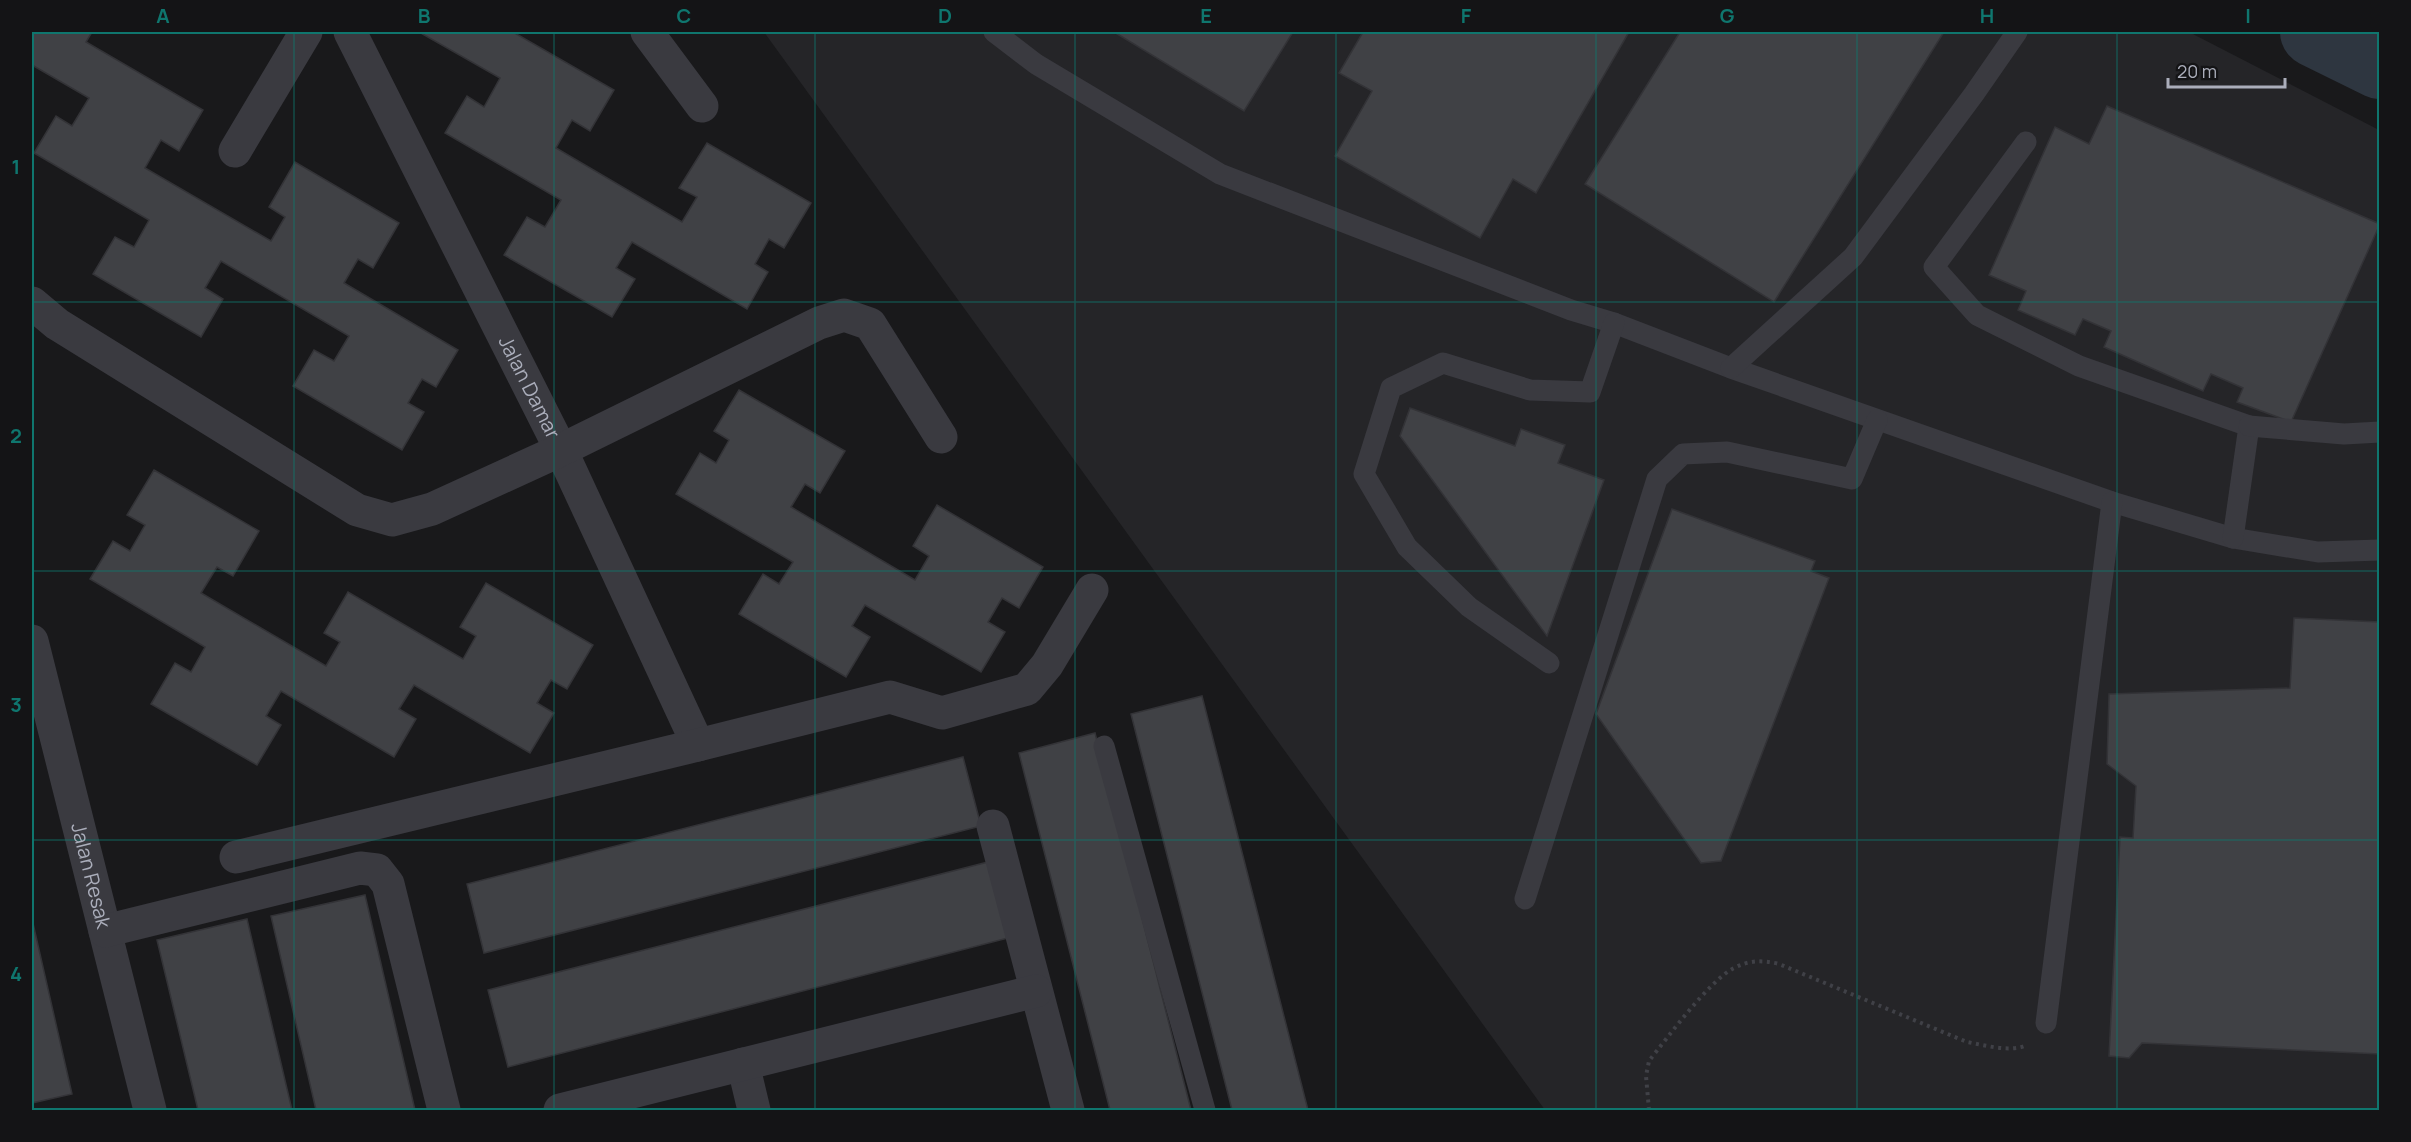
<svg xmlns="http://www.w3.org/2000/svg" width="2411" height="1142" viewBox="0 0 2411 1142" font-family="Manrope,sans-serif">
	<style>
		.built { fill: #252528 }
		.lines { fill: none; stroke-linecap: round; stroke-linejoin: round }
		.river { stroke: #2e3640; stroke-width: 70 }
		.building { fill: #404145; stroke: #333337; stroke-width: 1.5 }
		.path { stroke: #404147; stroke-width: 4; stroke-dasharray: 3 4.5; stroke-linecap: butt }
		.lane { stroke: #3a3a40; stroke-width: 21 }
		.street { stroke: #3a3a40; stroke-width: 33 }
		.grid { fill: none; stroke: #0f766e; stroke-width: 1.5; stroke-opacity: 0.55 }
		.labels { text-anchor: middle; stroke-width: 6; stroke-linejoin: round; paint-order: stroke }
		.street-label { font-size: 20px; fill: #abaebb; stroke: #141416 }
		.neatline { fill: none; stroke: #0f766e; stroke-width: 2 }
		.grid-label { font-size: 20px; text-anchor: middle; font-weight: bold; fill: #0f766e }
	</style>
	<rect width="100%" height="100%" fill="#19191b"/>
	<!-- built -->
	<path class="built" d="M 764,32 L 2189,32 L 2379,130 L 2379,1110 L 1545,1110 Z"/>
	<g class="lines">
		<!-- river -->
		<path class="river" d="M 2315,32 L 2380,64"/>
	</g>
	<!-- building -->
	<g class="building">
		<path d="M 32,32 L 92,32 L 86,42 L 203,110 L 179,151 L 161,140 L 145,168 L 271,241 L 285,217 L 269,207 L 295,162 L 399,223 L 373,268 L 358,259 L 344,283 L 458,350 L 436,387 L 422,379 L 408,403 L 424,412 L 402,450 L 293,386 L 314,350 L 334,361 L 349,336 L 221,261 L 205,288 L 223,299 L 201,337 L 93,274 L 115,237 L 134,247 L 149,220 L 34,153 L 56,116 L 72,126 L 89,98 L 32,65 Z"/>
		<path d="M 419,32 L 513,32 L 614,90 L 590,131 L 572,120 L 556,148 L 682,222 L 697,197 L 679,188 L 707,143 L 811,203 L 784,248 L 769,239 L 755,264 L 768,272 L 747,309 L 632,242 L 616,268 L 635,279 L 612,317 L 504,255 L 527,217 L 545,227 L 561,200 L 445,133 L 467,96 L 484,107 L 500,78 Z"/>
		<path d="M 1114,32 L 1293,32 L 1244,111 Z"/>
		<path d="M 1363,32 L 1629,32 L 1536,193 L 1513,179 L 1480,238 L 1335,156 L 1372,91 L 1339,73 Z"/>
		<path d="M 1680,32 L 1944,32 L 1774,302 L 1585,184 Z"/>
		<path d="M 2107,106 L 2380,224 L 2291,422 L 2237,402 L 2243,388 L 2211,374 L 2203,391 L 2104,347 L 2111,331 L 2083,319 L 2075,335 L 2018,310 L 2026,291 L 1989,275 L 2055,127 L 2089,144 Z"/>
		<path d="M 739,390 L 845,451 L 820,493 L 805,484 L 791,507 L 915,580 L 929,556 L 913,546 L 937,505 L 1043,567 L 1019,608 L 1002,598 L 988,622 L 1005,632 L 981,672 L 865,605 L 852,626 L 870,637 L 846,677 L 739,614 L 763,574 L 779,584 L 793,562 L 676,494 L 700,453 L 716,463 L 729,440 L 714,431 Z"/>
		<path d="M 1410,408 L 1515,446 L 1521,429 L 1565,445 L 1558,463 L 1604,480 L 1547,636 L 1400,436 Z"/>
		<path d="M 154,470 L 259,531 L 233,576 L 217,567 L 201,593 L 326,666 L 340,642 L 324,633 L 348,592 L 463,659 L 476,636 L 460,627 L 486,583 L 593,645 L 567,689 L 551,680 L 537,703 L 554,713 L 530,753 L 414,685 L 399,709 L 416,719 L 394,757 L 281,691 L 266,716 L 281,725 L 257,765 L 151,704 L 175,663 L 191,672 L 205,647 L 90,579 L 113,541 L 130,551 L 145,525 L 127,515 Z"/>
		<path d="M 1672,509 L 1815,561 L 1811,571 L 1829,578 L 1721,861 L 1701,863 L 1596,714 Z"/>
		<path d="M 2294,618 L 2380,622 L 2380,1054 L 2142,1043 L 2129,1058 L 2109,1056 L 2120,837 L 2133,838 L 2136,786 L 2107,764 L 2109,694 L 2290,688 Z"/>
		<path d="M 1202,696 L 1308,1110 L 1232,1110 L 1131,714 Z"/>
		<path d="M 1095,733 L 1191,1110 L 1110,1110 L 1019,753 Z"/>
		<path d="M 963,757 L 981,826 L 484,953 L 467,884 Z"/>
		<path d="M 988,862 L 1008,938 L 508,1067 L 488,990 Z"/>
		<path d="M 365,895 L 415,1110 L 316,1110 L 271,916 Z"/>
		<path d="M 32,919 L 72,1094 L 32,1103 Z"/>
		<path d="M 247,919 L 292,1110 L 198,1110 L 157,940 Z"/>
	</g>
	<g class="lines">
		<!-- path -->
		<path class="path" d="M 1649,1110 L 1646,1076 L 1649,1061 C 1667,1038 1710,980 1734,968 C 1749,960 1763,960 1779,964 L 1967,1042 C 1984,1045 2011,1053 2027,1045"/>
		<!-- lane -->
		<g class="lane">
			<path d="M 994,32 L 1036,64 L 1220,174 L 1571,310 L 1614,323 L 1731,368 L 2112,502 L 2233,538 L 2318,552 L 2380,550"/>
			<path d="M 2026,142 L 1934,267 L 1977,315 L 2079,366 L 2249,426 L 2233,538"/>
			<path d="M 1731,368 L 1853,257 L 1974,94 L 2017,32"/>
			<path d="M 2249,426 L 2344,434 L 2380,432"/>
			<path d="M 1549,663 L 1469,607 L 1407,547 L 1364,474 L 1391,388 L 1443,363 L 1530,390 L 1590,392 L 1614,323"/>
			<path d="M 1104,746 L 1205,1110"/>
			<path d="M 1525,899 L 1657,479 L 1683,454 L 1727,452 L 1852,479 L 1877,420"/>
			<path d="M 2046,1023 L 2112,502"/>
		</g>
		<!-- street -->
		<g class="street">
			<path id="s1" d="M 350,32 L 561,450 L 698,745"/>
			<path d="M 647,32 L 702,106"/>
			<path d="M 235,151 L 306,32"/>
			<path d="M 32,303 L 57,324 L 357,510 L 392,520 L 432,509 L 561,450 L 819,323 L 844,315 L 870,324 L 941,437"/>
			<path id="s2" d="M 32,641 L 150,1110"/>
			<path d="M 993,826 L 1068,1110"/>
			<path d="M 236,857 L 698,745 L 890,697 L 942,713 L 1027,689 L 1047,665 L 1092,590"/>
			<path d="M 105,931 L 360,868 L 377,870 L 388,884 L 444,1110"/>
			<path d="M 743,1064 L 754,1110"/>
			<path d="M 560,1110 L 1036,991"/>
		</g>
	</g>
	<!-- grid -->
	<path class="grid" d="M 294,32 L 294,1110M 554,32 L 554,1110M 815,32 L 815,1110M 1075,32 L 1075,1110M 1336,32 L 1336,1110M 1596,32 L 1596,1110M 1857,32 L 1857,1110M 2117,32 L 2117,1110M 32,302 L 2380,302M 32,571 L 2380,571M 32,840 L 2380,840"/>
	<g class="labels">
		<!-- street labels -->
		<g class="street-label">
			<text dy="7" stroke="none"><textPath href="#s1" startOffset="398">Jalan Damar</textPath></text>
			<text dy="7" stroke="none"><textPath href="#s2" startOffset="242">Jalan Resak</textPath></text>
		</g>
	</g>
	<!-- border -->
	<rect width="2411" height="1142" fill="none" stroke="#141416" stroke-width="66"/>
	<!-- scale -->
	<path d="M2168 78v9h117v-9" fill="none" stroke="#abaebb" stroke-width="3"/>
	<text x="2177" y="78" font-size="18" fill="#abaebb" stroke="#141416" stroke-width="4.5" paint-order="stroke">20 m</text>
	<rect x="33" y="33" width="2345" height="1076" class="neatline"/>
	<g class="grid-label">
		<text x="163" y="23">A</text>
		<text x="424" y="23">B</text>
		<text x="684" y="23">C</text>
		<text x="945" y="23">D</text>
		<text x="1206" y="23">E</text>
		<text x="1466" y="23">F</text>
		<text x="1727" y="23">G</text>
		<text x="1987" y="23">H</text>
		<text x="2248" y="23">I</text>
		<text x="16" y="174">1</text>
		<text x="16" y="443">2</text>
		<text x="16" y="712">3</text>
		<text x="16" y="981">4</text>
	</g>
</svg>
